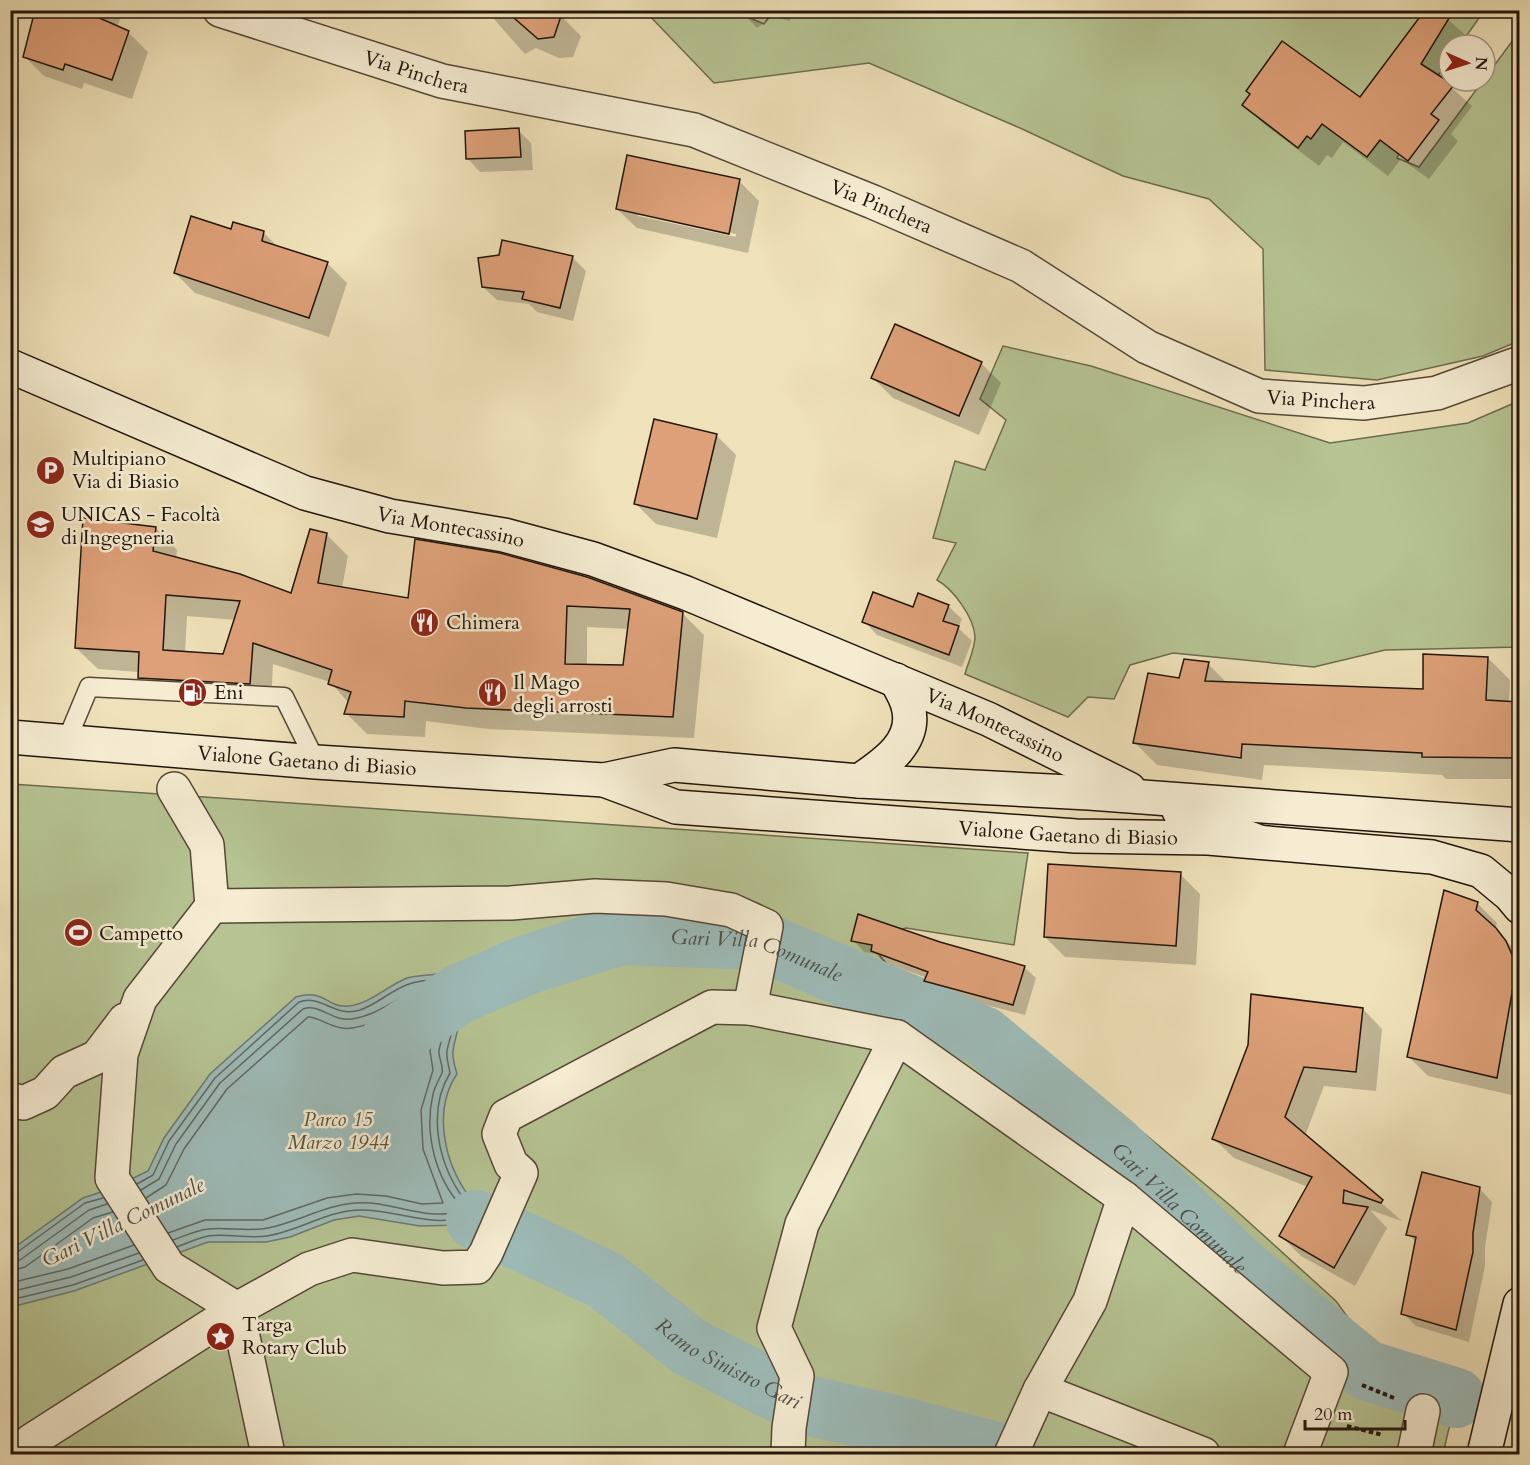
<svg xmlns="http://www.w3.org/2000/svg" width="1530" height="1465" viewBox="0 0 1530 1465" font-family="Cardo,serif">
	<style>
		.green { fill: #b6c392; stroke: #6c6c4f; stroke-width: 1.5 }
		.water { fill: #9dbbb8; stroke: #6c7973; stroke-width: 1.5 }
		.shadow { fill: #0003; fill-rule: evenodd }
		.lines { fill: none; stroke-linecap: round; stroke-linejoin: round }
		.shore { stroke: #606862; stroke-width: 1.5 }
		.river { stroke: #9dbbb8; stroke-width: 60 }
		.building { fill: #dda078; stroke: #22150c; stroke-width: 1.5; fill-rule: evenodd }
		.lane-casing { stroke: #554837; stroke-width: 21 }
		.street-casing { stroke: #554837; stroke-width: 36 }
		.secondary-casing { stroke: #22150c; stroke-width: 36 }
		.path { stroke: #22150c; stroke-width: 4; stroke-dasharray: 4.5 3; stroke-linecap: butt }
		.lane { stroke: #f5ecd2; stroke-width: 18 }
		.street { stroke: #f5ecd2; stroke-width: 33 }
		.secondary { stroke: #f5ecd2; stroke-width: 33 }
		.labels { text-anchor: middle; stroke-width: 5; stroke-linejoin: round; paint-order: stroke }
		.street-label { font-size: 20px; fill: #22150c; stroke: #f5ecd2 }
		.poi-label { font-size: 20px; fill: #22150c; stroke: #f5ecd2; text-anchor: start }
		.park-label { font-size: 20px; font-style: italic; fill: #56523b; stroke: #f5ecd2 }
		.water-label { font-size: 21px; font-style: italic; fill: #4d4f48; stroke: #f5ecd2 }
	</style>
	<rect width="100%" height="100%" fill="#efe1b9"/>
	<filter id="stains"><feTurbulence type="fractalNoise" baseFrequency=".00333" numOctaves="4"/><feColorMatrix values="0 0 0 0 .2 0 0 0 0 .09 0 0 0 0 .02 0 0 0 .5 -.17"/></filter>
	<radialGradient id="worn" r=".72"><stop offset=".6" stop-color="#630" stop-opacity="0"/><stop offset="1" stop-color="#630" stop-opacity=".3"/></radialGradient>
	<!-- green -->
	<g class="green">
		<path d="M 774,10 L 1484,11 L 1460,45 L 1449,45 L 1449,60 L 1421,99 L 1397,158 L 1419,167 L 1519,32 L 1519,341 L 1483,356 L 1377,380 L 1265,370 L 1263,249 L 1209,199 L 1123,176 L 1020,128 L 869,63 L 714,83 L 645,11 L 734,11 L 764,24 Z"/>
		<path d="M 1003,346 L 1091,366 L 1330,443 L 1468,423 L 1519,401 L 1519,647 L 1385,650 L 1314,667 L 1173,653 L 1130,665 L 1114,699 L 1088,697 L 1068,717 L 965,674 C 968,663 975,648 975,637 C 974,617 953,589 937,580 L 956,543 L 933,538 L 955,461 L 985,470 L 1006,420 L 980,399 Z"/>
		<path d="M 11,784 L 1028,853 L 1014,945 L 906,928 L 888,933 L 880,956 L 904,984 L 1007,1019 L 1231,1206 L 1336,1301 L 1362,1337 L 1456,1398 L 1443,1454 L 11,1454 Z"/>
	</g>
	<!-- water -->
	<path class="water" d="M 439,974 C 477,995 458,1017 453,1051 C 452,1058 455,1067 457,1074 C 434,1108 443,1156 464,1189 C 469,1198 476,1202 479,1212 L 476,1220 L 460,1225 L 420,1226 L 359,1216 L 334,1220 L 290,1237 L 266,1242 L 208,1242 L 74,1291 L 11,1307 L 11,1250 L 83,1198 L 113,1188 L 148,1171 L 164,1138 L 210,1074 L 296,997 C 325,988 326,1008 348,1006 C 370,1004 387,986 407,978 C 417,975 429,975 439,974 Z"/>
	<!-- shadow -->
	<g class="shadow">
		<path d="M 37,10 L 120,10 L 122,13 L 117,28 L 128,32 L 148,52 L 132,99 L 84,83 L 82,89 L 44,76 L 25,57 Z"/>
		<path d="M 495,10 L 564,10 L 562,17 L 581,36 L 573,57 L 559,58 L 536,48 L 525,54 L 493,18 Z"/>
		<path d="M 740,10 L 798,10 L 789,21 L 774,16 L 757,28 Z"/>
		<path d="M 1437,10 L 1469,38 L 1465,45 L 1449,45 L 1449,70 L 1443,80 L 1472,106 L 1451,134 L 1458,141 L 1429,179 L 1401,159 L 1388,176 L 1343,142 L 1332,158 L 1327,155 L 1319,166 L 1264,124 L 1244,105 L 1360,99 Z"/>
		<path d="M 518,130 L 531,143 L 533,170 L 480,172 L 467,158 Z"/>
		<path d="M 739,181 L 759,201 L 748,253 L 637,228 L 617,209 ZM 638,212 L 736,234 L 736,237 L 638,216 Z"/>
		<path d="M 232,231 L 264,233 L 279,248 L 327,263 L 347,283 L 329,337 L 195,293 L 175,273 Z"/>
		<path d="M 573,258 L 586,271 L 573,321 L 537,312 L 529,304 L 497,300 L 483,287 Z"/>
		<path d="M 981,363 L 1001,383 L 979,435 L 893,398 L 873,378 Z"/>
		<path d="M 716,435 L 736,455 L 717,538 L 656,524 L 636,504 Z"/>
		<path d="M 156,528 L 177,550 L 176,558 L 292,595 L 326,534 L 348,556 L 342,588 L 410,600 L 416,541 L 682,613 L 704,635 L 694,738 L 488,729 L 426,721 L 425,737 L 367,734 L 346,713 L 349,703 L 330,682 L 273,664 L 271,705 L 160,699 L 139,678 L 139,672 L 98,669 L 76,648 ZM 187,616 L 236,620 L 224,655 L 185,653 ZM 587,627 L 629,629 L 624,666 L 587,666 Z"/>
		<path d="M 10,563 L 13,565 L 10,631 Z"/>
		<path d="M 948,606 L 962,619 L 958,628 L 972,641 L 962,667 L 877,635 L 864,621 L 914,609 Z"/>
		<path d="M 1488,658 L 1510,680 L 1509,703 L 1520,703 L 1520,779 L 1446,779 L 1442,775 L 1264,765 L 1262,780 L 1157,765 L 1135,743 L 1180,680 L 1208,664 L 1227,683 L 1424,690 Z"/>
		<path d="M 1180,874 L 1200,894 L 1196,965 L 1065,957 L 1045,937 Z"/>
		<path d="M 1477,903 L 1497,923 L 1495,930 L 1520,955 L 1520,1079 L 1516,1096 L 1428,1076 L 1408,1056 Z"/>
		<path d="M 853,940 L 940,943 L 1024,967 L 1036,978 L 1025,1015 L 937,992 L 926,981 L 927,978 L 884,962 L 876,954 L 864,952 Z"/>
		<path d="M 1363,1009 L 1382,1029 L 1376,1091 L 1324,1086 L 1305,1136 L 1402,1221 L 1370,1210 L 1387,1228 L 1355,1286 L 1301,1256 L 1281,1236 L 1308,1187 L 1234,1158 L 1214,1139 Z"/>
		<path d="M 1479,1188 L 1492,1202 L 1485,1247 L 1485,1266 L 1469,1342 L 1416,1326 L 1403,1313 L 1416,1242 L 1408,1234 Z"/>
	</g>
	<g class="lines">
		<!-- shore -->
		<g class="shore">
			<path d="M 137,1184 L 153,1175 L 169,1141 L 215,1078 L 299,1002 C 323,994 333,1018 360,1010 C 378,1004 391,990 409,984 C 429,977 457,979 457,1006 C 458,1020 449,1037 447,1051 C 446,1058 449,1066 450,1073 C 428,1109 437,1158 459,1192 C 464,1201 475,1205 471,1215 C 432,1230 398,1209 359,1210 C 326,1211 299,1231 267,1236 C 247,1239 227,1233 208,1236 C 198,1238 187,1243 177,1247"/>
			<path d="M 141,1190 L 159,1179 L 176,1144 L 220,1083 L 303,1009 C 320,1003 332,1022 352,1019 C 384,1014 402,990 436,988 C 443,991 449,996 449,1005 C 450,1019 442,1036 439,1050 C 438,1058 444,1066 442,1073 C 439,1080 435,1086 433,1094 C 424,1133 435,1178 462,1207 L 461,1211 C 426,1222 391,1200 356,1203 C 325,1205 298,1222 268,1228 C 248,1232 228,1227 208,1229 C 197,1230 184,1236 173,1240"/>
			<path d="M 146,1198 L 166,1185 L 184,1149 L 227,1089 L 308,1017 C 319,1016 333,1031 352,1028 C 382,1024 403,1000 434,997 L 439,1002 L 430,1051 L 433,1070 L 421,1110 L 423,1149 L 443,1203 L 422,1204 L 386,1196 L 356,1194 L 327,1198 L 263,1220 L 205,1220 L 168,1233"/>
			<path d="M 10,1254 L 16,1253 L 85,1203 L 103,1198"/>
			<path d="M 10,1262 L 20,1260 L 89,1210 L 107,1204"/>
			<path d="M 10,1271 L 25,1267 L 93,1218 L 113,1212"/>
			<path d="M 10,1283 L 68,1269 L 134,1245"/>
			<path d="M 10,1292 L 71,1277 L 139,1253"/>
			<path d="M 10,1300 L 73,1285 L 143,1260"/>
		</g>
		<!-- river -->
		<g class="river">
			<path id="s1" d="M 391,1039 L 461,993 L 529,964 L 621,935 L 758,940 L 983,1036 L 1114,1145 L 1238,1265 L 1366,1370 L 1456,1398"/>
			<path id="s2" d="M 476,1220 L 605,1280 L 688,1346 L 801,1404 L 899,1426 L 1004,1454"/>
		</g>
	</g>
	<!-- building -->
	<g class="building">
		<path d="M 35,10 L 97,10 L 95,16 L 129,31 L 112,80 L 65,64 L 63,70 L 23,57 Z"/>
		<path d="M 505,10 L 563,10 L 554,37 L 538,39 Z"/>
		<path d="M 1425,10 L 1454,10 L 1421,64 L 1454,85 L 1431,114 L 1439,120 L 1408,161 L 1380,140 L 1367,157 L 1322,124 L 1311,139 L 1307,136 L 1298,148 L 1242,105 L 1250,94 L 1246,91 L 1282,41 L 1360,97 Z"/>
		<path d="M 519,128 L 521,157 L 466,159 L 465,131 Z"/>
		<path d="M 627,155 L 740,179 L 729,234 L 616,209 Z"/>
		<path d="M 191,216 L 231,229 L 233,222 L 264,231 L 262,241 L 328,262 L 309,318 L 174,273 Z"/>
		<path d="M 502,240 L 573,256 L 560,308 L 522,299 L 524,292 L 482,287 L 478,258 L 499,255 Z"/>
		<path d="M 895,324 L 982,362 L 959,416 L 871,378 Z"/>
		<path d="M 654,419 L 717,434 L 697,519 L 634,504 Z"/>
		<path d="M 83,518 L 156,527 L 153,551 L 240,574 L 291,593 L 310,529 L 327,533 L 318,583 L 408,598 L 415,539 L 500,553 L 587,577 L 683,612 L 673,717 L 466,708 L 405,701 L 404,717 L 344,714 L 351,692 L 328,684 L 332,670 L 253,643 L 250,684 L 138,678 L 139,652 L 75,648 ZM 166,595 L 240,601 L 223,654 L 163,650 ZM 567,606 L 630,609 L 623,665 L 565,664 Z"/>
		<path d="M 873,592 L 913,607 L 918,593 L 949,605 L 943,621 L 959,626 L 949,655 L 862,622 Z"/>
		<path d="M 1423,654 L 1488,657 L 1486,700 L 1520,702 L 1520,758 L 1422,757 L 1422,753 L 1242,744 L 1241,758 L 1133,743 L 1148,673 L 1179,678 L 1184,659 L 1209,662 L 1205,681 L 1423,689 Z"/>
		<path d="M 1048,864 L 1181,872 L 1176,946 L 1044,937 Z"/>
		<path d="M 1444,890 L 1478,902 L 1476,910 L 1496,928 L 1506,941 L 1513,957 L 1515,976 L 1497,1078 L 1407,1057 Z"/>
		<path d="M 858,914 L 940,942 L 1025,966 L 1013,1005 L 924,981 L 928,972 L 871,951 L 872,945 L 851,941 Z"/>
		<path d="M 1251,994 L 1363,1008 L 1356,1072 L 1304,1067 L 1285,1117 L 1383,1200 L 1381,1203 L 1344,1190 L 1343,1203 L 1368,1207 L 1334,1268 L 1279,1236 L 1312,1177 L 1212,1139 L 1248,1045 Z"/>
		<path d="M 1422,1172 L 1480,1187 L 1473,1233 L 1473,1252 L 1456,1330 L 1401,1314 L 1416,1237 L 1406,1235 Z"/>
	</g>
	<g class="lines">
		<defs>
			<path id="lane" d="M 66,742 L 89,687 L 284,697 L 316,762"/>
			<g id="street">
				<path id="s3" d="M 220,10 L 442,81 L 694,130 L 873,202 L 1021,266 L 1147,347 L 1259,396 L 1364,403 L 1437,393 L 1520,363"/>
				<path d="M 174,789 L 207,845 L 212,906 L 511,903 L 595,896 L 666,899 L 731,910 L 766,926 L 750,1008"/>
				<path d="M 212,906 L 140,999 L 121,1054 L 112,1178 L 169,1267 L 237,1309 L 268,1454"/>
				<path d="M 10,1099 L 23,1103 L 45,1093 L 64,1072 L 97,1057 L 125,1020"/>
				<path d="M 1040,1390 L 1203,1454"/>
				<path d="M 19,1454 L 31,1441 L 237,1309 L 309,1269 L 352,1255 L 443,1268 L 477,1267 L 486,1253 L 521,1173 L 511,1164 L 499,1134 L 506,1116 L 712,1007 L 750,1008 L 897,1037 L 1124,1198 L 1331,1372 L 1300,1454"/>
				<path d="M 788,1454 L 789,1428 L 797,1376 L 774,1328 L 802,1224 L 897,1037"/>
				<path d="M 1011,1454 L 1040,1390 L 1090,1301 L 1124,1198"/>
				<path d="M 1414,1454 L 1423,1411"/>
			</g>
			<g id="secondary">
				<path id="s4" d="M 10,366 L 305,493 L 390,516 L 504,535 L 593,559 L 686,593 L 988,719 L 1129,789"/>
				<path id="s5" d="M 10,737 L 316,762 L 604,780 L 674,765 L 859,781 L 1089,793 L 1520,825"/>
				<path id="s6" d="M 604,780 L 676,807 L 1076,836 L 1208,838 L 1432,857 L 1481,871 L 1510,895 L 1520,907"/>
				<path d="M 859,781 C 884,764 918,742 908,706 C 906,697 900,688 896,680"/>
				<path d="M 1179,811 L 1259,842"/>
				<path d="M 1484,1454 L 1520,1304"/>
			</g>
		</defs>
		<!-- lane casing -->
		<use href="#lane" class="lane-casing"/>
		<!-- street casing -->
		<use href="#street" class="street-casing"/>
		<!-- secondary casing -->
		<use href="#secondary" class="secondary-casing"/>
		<!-- path -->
		<g class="path">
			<path d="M 1362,1385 L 1394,1398"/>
			<path d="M 1347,1426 L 1383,1435"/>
		</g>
		<!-- lane -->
		<use href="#lane" class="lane"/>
		<!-- street -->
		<use href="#street" class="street"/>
		<!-- secondary -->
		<use href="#secondary" class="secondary"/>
	</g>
	<!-- icons -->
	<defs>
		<symbol id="parking-disc" viewBox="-11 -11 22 22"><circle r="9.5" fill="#8f2418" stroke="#f5ecd2"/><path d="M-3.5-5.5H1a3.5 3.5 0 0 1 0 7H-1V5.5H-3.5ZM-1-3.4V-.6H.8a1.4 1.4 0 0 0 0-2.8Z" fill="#fff"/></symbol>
		<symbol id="university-disc" viewBox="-11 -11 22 22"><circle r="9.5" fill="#8f2418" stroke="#f5ecd2"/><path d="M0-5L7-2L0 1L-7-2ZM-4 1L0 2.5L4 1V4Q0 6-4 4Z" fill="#fff"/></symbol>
		<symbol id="restaurant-disc" viewBox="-11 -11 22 22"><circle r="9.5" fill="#8f2418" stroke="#f5ecd2"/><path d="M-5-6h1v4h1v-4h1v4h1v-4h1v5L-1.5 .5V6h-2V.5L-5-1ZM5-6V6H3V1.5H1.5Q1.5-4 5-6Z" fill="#fff"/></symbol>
		<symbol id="fuel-disc" viewBox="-11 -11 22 22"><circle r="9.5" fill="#8f2418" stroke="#f5ecd2"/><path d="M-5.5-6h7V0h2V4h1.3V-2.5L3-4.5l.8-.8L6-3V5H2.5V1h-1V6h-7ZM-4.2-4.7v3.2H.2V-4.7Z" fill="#fff"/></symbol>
		<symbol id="stadium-disc" viewBox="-11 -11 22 22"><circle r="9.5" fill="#8f2418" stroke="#f5ecd2"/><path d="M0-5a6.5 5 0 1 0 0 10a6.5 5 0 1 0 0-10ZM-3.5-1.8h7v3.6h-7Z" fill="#fff"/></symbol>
		<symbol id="sight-disc" viewBox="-11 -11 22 22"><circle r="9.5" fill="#8f2418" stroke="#f5ecd2"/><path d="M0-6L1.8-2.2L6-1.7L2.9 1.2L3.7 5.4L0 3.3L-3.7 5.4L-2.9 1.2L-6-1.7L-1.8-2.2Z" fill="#fff"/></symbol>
	</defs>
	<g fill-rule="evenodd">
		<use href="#parking-disc" x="34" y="454" width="33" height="33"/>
		<use href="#university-disc" x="24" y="508" width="33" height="33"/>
		<use href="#restaurant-disc" x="408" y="606" width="33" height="33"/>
		<use href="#fuel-disc" x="176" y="676" width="33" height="33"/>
		<use href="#restaurant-disc" x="476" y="676" width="33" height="33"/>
		<use href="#stadium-disc" x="62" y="916" width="33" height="33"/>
		<use href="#sight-disc" x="204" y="1320" width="33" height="33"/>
	</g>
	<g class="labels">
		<!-- street labels -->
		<g class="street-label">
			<text dy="7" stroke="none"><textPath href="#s3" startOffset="206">Via Pinchera</textPath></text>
			<text dy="7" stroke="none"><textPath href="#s3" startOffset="692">Via Pinchera</textPath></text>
			<text dy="7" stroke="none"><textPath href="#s3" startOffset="1178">Via Pinchera</textPath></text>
			<text dy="7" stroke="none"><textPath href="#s4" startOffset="471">Via Montecassino</textPath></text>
			<text dy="7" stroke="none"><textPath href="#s4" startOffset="1052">Via Montecassino</textPath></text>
			<text dy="7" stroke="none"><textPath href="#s5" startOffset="298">Vialone Gaetano di Biasio</textPath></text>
			<text dy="7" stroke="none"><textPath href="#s6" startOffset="470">Vialone Gaetano di Biasio</textPath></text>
		</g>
		<!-- poi labels -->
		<g class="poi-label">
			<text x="72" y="465">Multipiano<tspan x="72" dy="23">Via di Biasio</tspan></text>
			<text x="61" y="521">UNICAS - Facoltà<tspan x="61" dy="23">di Ingegneria</tspan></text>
			<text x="446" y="629">Chimera</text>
			<text x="513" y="689">Il Mago<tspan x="513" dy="23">degli arrosti</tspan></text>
			<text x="214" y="699">Eni</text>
			<text x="99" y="940">Campetto</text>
			<text x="242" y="1331">Targa<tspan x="242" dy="23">Rotary Club</tspan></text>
		</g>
		<!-- park labels -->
		<g class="park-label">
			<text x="338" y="1126">Parco 15<tspan x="338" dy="23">Marzo 1944</tspan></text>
		</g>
		<!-- water labels -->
		<g class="water-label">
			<text dy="7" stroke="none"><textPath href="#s1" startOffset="393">Gari Villa Comunale</textPath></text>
			<text dy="7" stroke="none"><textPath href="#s1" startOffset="897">Gari Villa Comunale</textPath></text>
			<text transform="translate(123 1222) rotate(-26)" y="7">Gari Villa Comunale</text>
			<text dy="7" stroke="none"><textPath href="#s2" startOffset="292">Ramo Sinistro Gari</textPath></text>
		</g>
	</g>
	<!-- margin -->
	<rect width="1530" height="1465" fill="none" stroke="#efe1b9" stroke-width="36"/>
	<rect x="12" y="12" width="1506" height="1441" fill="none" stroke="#22150c" stroke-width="3"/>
	<rect x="18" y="18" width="1494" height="1429" fill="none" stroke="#22150c" stroke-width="1.5"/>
	<!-- north arrow -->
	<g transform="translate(1467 63) rotate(93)"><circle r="28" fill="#f5ecd2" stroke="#a19683" stroke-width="1.5"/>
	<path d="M0-4.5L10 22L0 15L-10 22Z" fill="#8f2418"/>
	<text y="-9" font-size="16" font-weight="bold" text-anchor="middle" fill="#22150c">N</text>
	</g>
	<!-- scale -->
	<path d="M1305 1420v9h100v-9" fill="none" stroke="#22150c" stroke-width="3"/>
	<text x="1314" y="1420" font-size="18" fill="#22150c" stroke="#f5ecd2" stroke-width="4.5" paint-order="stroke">20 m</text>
	<rect width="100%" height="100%" filter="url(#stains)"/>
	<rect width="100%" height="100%" fill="url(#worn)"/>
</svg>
